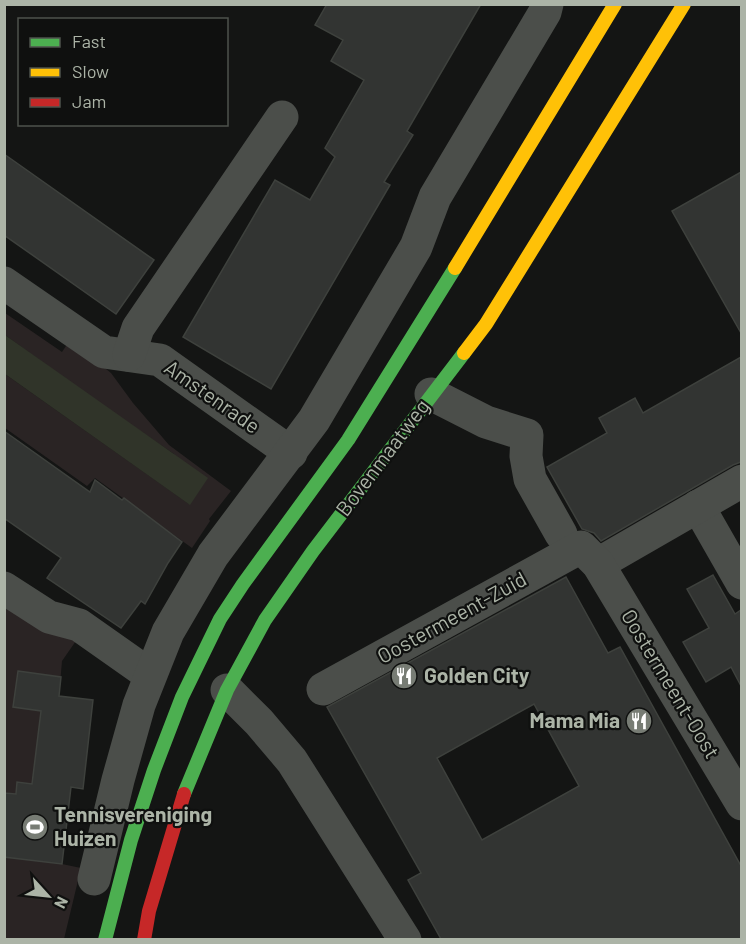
<svg xmlns="http://www.w3.org/2000/svg" width="746" height="944" viewBox="0 0 746 944" font-family="Barlow,sans-serif">
	<style>
		.green { fill: #2a2424 }
		.water { fill: #303429 }
		.building { fill: #323432; stroke: #3e413d; stroke-width: 1.5; fill-rule: evenodd }
		.lines { fill: none; stroke-linecap: round; stroke-linejoin: round }
		.street { stroke: #4b4e4a; stroke-width: 33 }
		.fast { stroke: #4caf50; stroke-width: 14 }
		.slow { stroke: #ffc107; stroke-width: 14 }
		.jam { stroke: #c62828; stroke-width: 14 }
		.labels { text-anchor: middle; stroke-width: 4.5; stroke-linejoin: round; paint-order: stroke }
		.street-label { font-size: 21px; fill: #acb4a7; stroke: #0f100f }
		.poi-label { font-size: 21px; font-weight: bold; fill: #acb4a7; stroke: #0f100f; text-anchor: start }
	</style>
	<rect width="100%" height="100%" fill="#141514"/>
	<!-- green -->
	<g class="green">
		<path d="M 5,313 L 62,352 L 70,340 L 111,373 L 133,403 L 169,445 L 231,491 L 209,519 L 210,521 L 192,548 L 95,478 L 87,486 L 5,428 L 5,374 L 189,504 L 174,454 L 98,402 L 5,335 Z"/>
		<path d="M 5,603 L 78,638 L 62,661 L 59,696 L 93,700 L 83,789 L 82,782 L 72,781 L 62,864 L 81,868 L 64,939 L 5,940 Z"/>
	</g>
	<!-- water -->
	<path class="water" d="M 5,335 L 208,478 L 190,505 L 5,374 Z"/>
	<!-- building -->
	<g class="building">
		<path d="M 327,4 L 481,4 L 407,131 L 413,135 L 384,182 L 390,185 L 271,389 L 183,337 L 275,180 L 310,200 L 335,157 L 325,148 L 364,80 L 331,61 L 343,40 L 315,25 Z"/>
		<path d="M 4,154 L 154,260 L 116,314 L 4,235 Z"/>
		<path d="M 741,172 L 741,333 L 672,211 Z"/>
		<path d="M 741,357 L 741,462 L 733,465 L 601,541 L 594,533 L 582,529 L 547,467 L 607,433 L 599,418 L 635,398 L 643,413 Z"/>
		<path d="M 4,431 L 90,492 L 95,480 L 122,500 L 124,498 L 182,542 L 168,563 L 145,604 L 141,601 L 121,628 L 47,578 L 61,558 L 4,518 Z"/>
		<path d="M 713,575 L 735,614 L 741,610 L 741,686 L 731,667 L 706,682 L 683,642 L 709,628 L 687,589 Z"/>
		<path d="M 566,577 L 608,653 L 620,647 L 741,866 L 741,939 L 441,939 L 408,880 L 421,873 L 327,707 ZM 534,704 L 579,786 L 482,840 L 437,758 Z"/>
		<path d="M 18,671 L 61,677 L 59,696 L 93,700 L 83,789 L 71,787 L 62,864 L 4,857 L 4,793 L 16,794 L 17,782 L 32,784 L 41,711 L 13,707 Z"/>
	</g>
	<g class="lines">
		<!-- street -->
		<g class="street">
			<path d="M 4,283 L 104,352 L 160,360 L 291,453"/>
			<path d="M 129,355 L 138,328 L 282,117"/>
			<path d="M 431,394 L 486,422 L 527,435 L 526,456 L 530,479 L 561,534"/>
			<path d="M 698,506 L 742,583"/>
			<path d="M 598,564 L 742,481"/>
			<path d="M 4,588 L 49,617 L 79,625 L 150,675"/>
			<path d="M 323,689 L 581,547 L 598,564 L 742,804"/>
			<path d="M 227,690 L 259,722 L 292,761 L 405,940"/>
			<path d="M 94,879 L 118,780 L 139,705 L 168,632 L 213,555 L 314,420 L 416,247 L 435,197 L 545,12 L 547,4"/>
		</g>
		<!-- fast -->
		<g class="fast">
			<path d="M 184,794 L 227,690 L 265,620 L 313,551 L 464,353"/>
			<path d="M 105,940 L 131,840 L 154,770 L 182,697 L 220,619 L 243,584 L 348,440 L 455,268"/>
		</g>
		<!-- slow -->
		<g class="slow">
			<path d="M 455,268 L 615,4"/>
			<path d="M 464,353 L 486,324 L 684,4"/>
		</g>
		<!-- jam -->
		<path class="jam" d="M 144,940 L 149,911 L 184,794"/>
	</g>
	<!-- icons -->
	<defs>
		<symbol id="restaurant-disc" viewBox="-11 -11 22 22"><circle r="9.5" fill="#777c74" stroke="#0f100f"/><path d="M-5-6h1v4h1v-4h1v4h1v-4h1v5L-1.5 .5V6h-2V.5L-5-1ZM5-6V6H3V1.5H1.5Q1.5-4 5-6Z" fill="#fff"/></symbol>
		<symbol id="stadium-disc" viewBox="-11 -11 22 22"><circle r="9.5" fill="#777c74" stroke="#0f100f"/><path d="M0-5a6.5 5 0 1 0 0 10a6.5 5 0 1 0 0-10ZM-3.5-1.8h7v3.6h-7Z" fill="#fff"/></symbol>
	</defs>
	<g fill-rule="evenodd">
		<use href="#restaurant-disc" x="389" y="661" width="30" height="30"/>
		<use href="#restaurant-disc" x="624" y="706" width="30" height="30"/>
		<use href="#stadium-disc" x="20" y="812" width="30" height="30"/>
	</g>
	<g class="labels">
		<!-- street labels -->
		<g class="street-label">
			<text transform="translate(212 397) rotate(35)" y="7">Amstenrade</text>
			<text transform="translate(383 458) rotate(-53)" y="7">Bovenmaatweg</text>
			<text transform="translate(452 618) rotate(-29)" y="7">Oostermeent-Zuid</text>
			<text transform="translate(670 684) rotate(59)" y="7">Oostermeent-Oost</text>
		</g>
		<!-- poi labels -->
		<g class="poi-label">
			<text x="424" y="683">Golden City</text>
			<text x="620" y="728" text-anchor="end">Mama Mia</text>
			<text x="54" y="822">Tennisvereniging<tspan x="54" dy="24">Huizen</tspan></text>
		</g>
	</g>
	<!-- border -->
	<rect width="746" height="944" fill="none" stroke="#acb4a7" stroke-width="12"/>
	<!-- legend -->
	<rect x="18" y="18" width="210" height="108" fill="#0f100f" stroke="#4e524c" stroke-width="1.5"/>
	<rect x="30" y="38" width="30" height="9" fill="#4caf50" stroke="#4e524c" stroke-width="1.5"/>
	<text x="72" y="48" font-size="18" fill="#acb4a7">Fast</text>
	<rect x="30" y="68" width="30" height="9" fill="#ffc107" stroke="#4e524c" stroke-width="1.5"/>
	<text x="72" y="78" font-size="18" fill="#acb4a7">Slow</text>
	<rect x="30" y="98" width="30" height="9" fill="#c62828" stroke="#4e524c" stroke-width="1.5"/>
	<text x="72" y="108" font-size="18" fill="#acb4a7">Jam</text>
	<!-- north arrow -->
	<g transform="translate(48 896) rotate(117)" stroke="#0f100f" stroke-width="4.5" paint-order="stroke">
	<path d="M0-4.5L10 22L0 15L-10 22Z" fill="#acb4a7"/>
	<text y="-9" font-size="16" font-weight="bold" text-anchor="middle" fill="#acb4a7">N</text>
	</g>
</svg>
